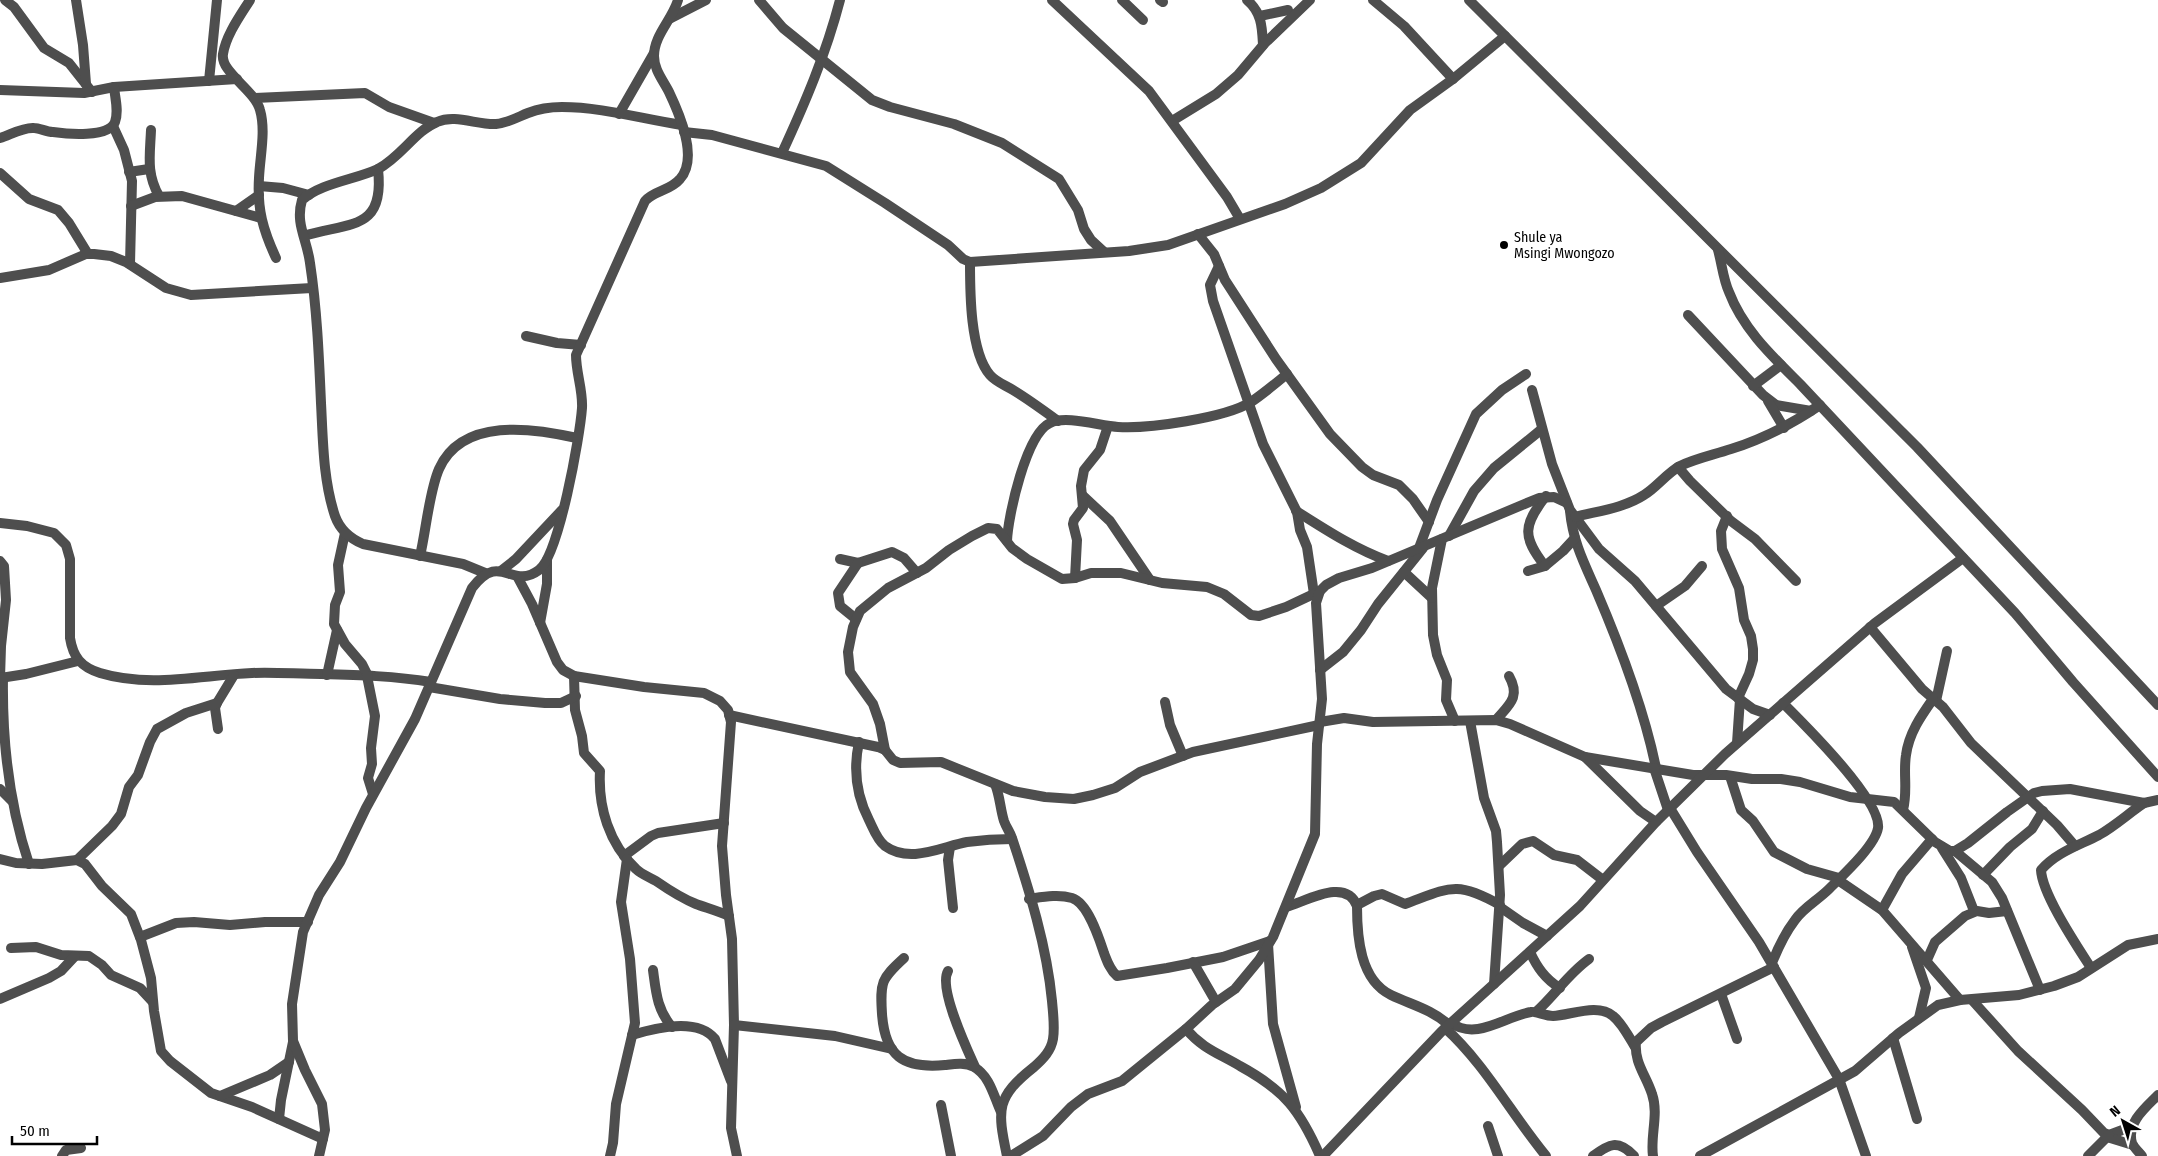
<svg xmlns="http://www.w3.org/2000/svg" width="2158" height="1156" viewBox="0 0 2158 1156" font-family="'Fira Sans Condensed',sans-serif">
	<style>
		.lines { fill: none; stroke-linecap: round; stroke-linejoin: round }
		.minor { stroke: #4e4e4e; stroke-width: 10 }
		.poi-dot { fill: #000; stroke: #fff; stroke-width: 2 }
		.labels { text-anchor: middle; stroke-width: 4; stroke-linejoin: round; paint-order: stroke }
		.poi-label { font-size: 14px; fill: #000; stroke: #fff; text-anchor: start }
	</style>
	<rect width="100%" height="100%" fill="#fff"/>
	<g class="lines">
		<!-- minor -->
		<g class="minor">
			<path d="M 5,0 L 14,7 L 44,48 L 69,63 L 92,92"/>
			<path d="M 76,0 L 83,45 L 86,84"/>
			<path d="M 250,0 C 240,16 226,35 223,54 C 220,72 255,90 260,110 C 266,131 260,156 259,178 C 257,209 263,230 276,258"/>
			<path d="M 759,0 L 783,28 L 872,100 L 890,107 L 954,124 L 1002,143 L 1059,179 L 1078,210 L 1084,229 L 1091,240 L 1104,252"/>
			<path d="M 1052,0 L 1149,91 L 1227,197 L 1240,219"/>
			<path d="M 1122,0 L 1143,20"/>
			<path d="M 1160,0 L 1163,2"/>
			<path d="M 1247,0 C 1262,13 1262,27 1263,45"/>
			<path d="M 1373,0 L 1404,26 L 1453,79"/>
			<path d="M 1469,0 L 1917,447 L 2158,705"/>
			<path d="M 1260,16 L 1288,10"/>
			<path d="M 671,18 L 706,0"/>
			<path d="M 209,81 L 217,0"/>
			<path d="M 0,90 L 84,93 L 114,87 L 237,79"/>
			<path d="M 255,98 L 365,93 L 389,107 L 434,123"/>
			<path d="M 619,114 L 654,53"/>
			<path d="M 1172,121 L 1216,94 L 1238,75 L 1265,43 L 1310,0"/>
			<path d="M 113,126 L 124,150 L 132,181 L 130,264"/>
			<path d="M 151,130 C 150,155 146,173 159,196"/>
			<path d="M 684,132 L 712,135 L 826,166 L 885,203 L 948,245 L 963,259 L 970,262 L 1129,251 L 1168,245 L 1285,204 L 1321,188 L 1361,163 L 1410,110 L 1453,79 L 1505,36"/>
			<path d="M 0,138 C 10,135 23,127 34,128 C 40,128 46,132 53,132 C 67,134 109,138 115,122 C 119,111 115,98 114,87"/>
			<path d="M 782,153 C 805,103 826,54 840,0"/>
			<path d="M 129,172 L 149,169"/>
			<path d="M 0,173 L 29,199 L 58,210 L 69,223 L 88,254"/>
			<path d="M 259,186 L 283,188 L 309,195"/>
			<path d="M 131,206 L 155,197 L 182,196 L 261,218"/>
			<path d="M 236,211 L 259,195"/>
			<path d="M 1198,234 L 1214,254 L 1225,280 L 1276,359 L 1330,434 L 1362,467 L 1373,475 L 1399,485 L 1413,499 L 1429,522"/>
			<path d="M 304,236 C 350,222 385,231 378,169"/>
			<path d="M 1718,250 C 1722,264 1723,279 1729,292 C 1743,329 1772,356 1800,384 L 2015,613 L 2073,682 L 2158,777"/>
			<path d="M 970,262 C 970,292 970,352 990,375 C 996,382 1005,385 1013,390 C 1028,399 1043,410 1058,421"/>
			<path d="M 1219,266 L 1210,285 L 1213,301 L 1263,444 L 1297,512 L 1300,530 L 1307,547 L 1314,594"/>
			<path d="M 0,278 L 49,270 L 86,254 L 94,254 L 111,256 L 126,262 L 166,288 L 191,295 L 312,288"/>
			<path d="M 1688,315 L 1763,395 L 1776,405 L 1811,411"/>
			<path d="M 526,336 L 557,343 L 581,345"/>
			<path d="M 1753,386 L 1781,365"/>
			<path d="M 1532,390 L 1552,464 L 1570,510 L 1599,549 L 1635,581 L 1726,689 L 1753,709 L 1770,715"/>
			<path d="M 1768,401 L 1784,428"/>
			<path d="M 1678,467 L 1690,481 L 1731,521 L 1755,539 L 1796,581"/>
			<path d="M 1082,495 L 1110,521 L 1150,580"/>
			<path d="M 1296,511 C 1326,530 1355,549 1388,561"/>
			<path d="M 1570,511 C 1573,542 1584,563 1596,590 C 1620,646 1644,709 1656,768"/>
			<path d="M 1727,516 L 1721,531 L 1722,549 L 1739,588 L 1744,620 L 1751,636 L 1753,649 L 1753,660 L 1749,674 L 1738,698"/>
			<path d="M 1575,517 C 1598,511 1624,508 1644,495 C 1657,487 1667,473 1680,466 C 1697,458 1713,455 1731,449 C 1763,439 1792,424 1820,405"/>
			<path d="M 0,523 L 27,526 L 54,533 L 66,545 L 70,559 L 70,638 C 73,657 81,667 100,673 C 149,688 202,675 252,673 C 275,672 298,674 321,674 C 358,675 395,676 431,682"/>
			<path d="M 345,533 L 338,565 L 340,592 L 335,605 L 334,624 L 345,644 L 362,664 L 368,676"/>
			<path d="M 1449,536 L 1474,491 L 1494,468 L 1542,429"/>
			<path d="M 1442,539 L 1432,588 L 1433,635 L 1437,655 L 1447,680 L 1446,700 L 1455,721"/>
			<path d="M 1007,541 C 1008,516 1026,434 1050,423 C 1066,415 1100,426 1118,427 C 1148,429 1225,418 1251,402 C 1263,394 1275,384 1287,374"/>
			<path d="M 1419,548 L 1437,500 L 1476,414 L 1502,390 L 1526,374"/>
			<path d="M 420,556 C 426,531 429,492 439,469 C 462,417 533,428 577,438"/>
			<path d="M 840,559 L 858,563 L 892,552 L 904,558 L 917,573"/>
			<path d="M 0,561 L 4,566 L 6,600 L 1,646 L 0,678"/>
			<path d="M 1545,566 C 1522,537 1523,525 1546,496"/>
			<path d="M 501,571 L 516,559 L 562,510"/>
			<path d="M 1528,571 L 1545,566 L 1563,551 L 1575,538"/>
			<path d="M 1404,572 L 1432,598"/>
			<path d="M 485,573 L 463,564 L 363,544 C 349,538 340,530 335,516 C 323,480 323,440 321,403 C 319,357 317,309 310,263 C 307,239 295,224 302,200 C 321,183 354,180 378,169 C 401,157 415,131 437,122 C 455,114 477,125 496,124 C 508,123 518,117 528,113 C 538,109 551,107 562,107 C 602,107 642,119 682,125"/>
			<path d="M 517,576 L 532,604 L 557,662 L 563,670 L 574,676 L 644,687 L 704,693 L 720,701 L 728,710 L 731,722 L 722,846 L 726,895 L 732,939 L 734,1025 L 731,1128 L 737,1156"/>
			<path d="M 1075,578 L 1077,540 L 1073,524 L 1074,520 L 1083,508 L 1081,486 L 1084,470 L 1100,450 L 1108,426"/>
			<path d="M 1656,606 L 1685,586 L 1702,566"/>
			<path d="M 856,619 L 840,606 L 838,593 L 858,563"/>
			<path d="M 540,623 L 547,584 L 547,560"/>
			<path d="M 1870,627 L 1922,689 L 1943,707 L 1971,743 L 2057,825 L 2075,846"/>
			<path d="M 1320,670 L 1343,652 L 1361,630 L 1378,604 L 1423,548"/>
			<path d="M 327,675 L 337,630"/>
			<path d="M 367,676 L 375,716 L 371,748 L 372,764 L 368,778 L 373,794"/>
			<path d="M 574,676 L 575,710 L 582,736 L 584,753 L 600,771 C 598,807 609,844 636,869 C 641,874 649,877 656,881 C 669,890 681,898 696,904 C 707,908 718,911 729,916"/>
			<path d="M 3,677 C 2,739 9,804 29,864"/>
			<path d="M 0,678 L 26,674 L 78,661"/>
			<path d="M 429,687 L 500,699 L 545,703 L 561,703 L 576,696"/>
			<path d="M 1936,701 L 1947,651"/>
			<path d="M 1165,702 L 1170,725 L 1183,756"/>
			<path d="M 729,715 L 878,747 L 885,750 L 893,760 L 900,763 L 941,762 L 1013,791 L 1045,797 L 1074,799 L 1093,795 L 1115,788 L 1140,772 L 1193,752 L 1319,725"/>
			<path d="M 1496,720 C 1509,705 1521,697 1509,676"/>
			<path d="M 1470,721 L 1484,798 L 1496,831 L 1497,842 L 1500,895 L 1494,984"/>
			<path d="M 1320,722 L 1344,718 L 1373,722 L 1496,720 L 1510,724 L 1585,757 L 1693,775 L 1726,775 L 1752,779 L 1781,779 L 1800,782 L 1850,797 L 1894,802 L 1935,842 L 1950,851 L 1955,851 L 1968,843 L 2007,812 L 2034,793 L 2042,791 L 2070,789 L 2144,803 L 2158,800"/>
			<path d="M 218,729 L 215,708 L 217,703 L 234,675"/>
			<path d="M 859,742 C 853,770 856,795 869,820 C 873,828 877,840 885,846 C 910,864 941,847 967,842 C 982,840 997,839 1012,839"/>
			<path d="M 1737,743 L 1740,699"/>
			<path d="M 885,750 L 880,724 L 873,704 L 850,672 L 848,652 L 853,627 L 860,611 L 888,588 L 926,568 L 949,550 L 972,536 L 988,528 L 997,529 L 1012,548 L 1027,559 L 1062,579 L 1075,578 L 1091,573 L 1121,573 L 1162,583 L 1207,587 L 1224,594 L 1251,615 L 1259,616 L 1286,607 L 1320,591"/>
			<path d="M 1585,757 L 1640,811 L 1656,822"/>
			<path d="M 1654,768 L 1668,810"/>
			<path d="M 1730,776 L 1741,810 L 1753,821 L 1774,852 L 1807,869 L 1839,878"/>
			<path d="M 995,784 C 1000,796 1000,808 1004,821 C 1006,827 1010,832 1012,838 C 1029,889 1047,947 1052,1001 C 1053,1013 1055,1027 1053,1039 C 1051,1051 1043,1059 1034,1067 C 996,1097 997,1109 1007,1156"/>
			<path d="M 0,789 L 12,801"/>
			<path d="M 1670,808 L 1697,852 L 1759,942 L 1839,1079 L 1866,1156"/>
			<path d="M 1903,810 C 1908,791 1903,773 1906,755 C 1909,733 1921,716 1933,699"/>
			<path d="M 950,847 L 948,860 L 953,908"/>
			<path d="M 1942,848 L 1961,878 L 1974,911"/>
			<path d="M 1955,851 L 1992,882 L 2002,898 L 2040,990"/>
			<path d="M 624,856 L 651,836 L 658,833 L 724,823"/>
			<path d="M 0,859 L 16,863 L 42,864 L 77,860 L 85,864 L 102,886 L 131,914 L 141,940 L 151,978 L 154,1011 L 161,1051 L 170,1061 L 211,1093 L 252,1107 L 323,1139"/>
			<path d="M 77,860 L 112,826 L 121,814 L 129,787 L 138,775 L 150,742 L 157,729 L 186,713 L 217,703"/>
			<path d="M 1499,866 L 1522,844 L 1533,841 L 1554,855 L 1577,860 L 1603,880"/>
			<path d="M 1983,875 L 2010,847 L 2032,829 L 2043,811"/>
			<path d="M 1838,880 L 1882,910 L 1960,1000"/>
			<path d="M 1029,899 C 1043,897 1058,894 1072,898 C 1088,903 1099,938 1104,953 C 1107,961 1110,970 1117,976 L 1167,968 L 1223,957 L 1270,941"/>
			<path d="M 1357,905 L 1374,896 L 1382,894 L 1405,904 C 1449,888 1456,880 1500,905"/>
			<path d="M 1286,907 C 1307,901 1346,877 1357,906 C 1357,937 1360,980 1391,995 C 1412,1005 1431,1009 1449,1025"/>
			<path d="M 1500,907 L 1523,923 L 1547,936"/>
			<path d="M 1882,910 L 1902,874 L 1932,839"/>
			<path d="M 140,937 L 176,923 L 194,922 L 230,925 L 265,922 L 308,922"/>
			<path d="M 1268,944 L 1273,1024 L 1296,1107"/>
			<path d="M 1912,947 L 1926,988 L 1919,1018"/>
			<path d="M 11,948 L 36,947 L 61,955 L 89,956 L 102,965 L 111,975 L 140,988 L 153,1002"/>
			<path d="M 1530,952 C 1537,967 1545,979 1560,988"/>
			<path d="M 904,958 C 881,979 880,982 882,1014 C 885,1056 903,1069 945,1065 C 954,1064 965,1062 974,1067 C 990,1076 994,1097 1001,1112"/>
			<path d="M 1927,960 L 1935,942 L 1965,916 L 1977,911 L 1989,913 L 2007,911"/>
			<path d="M 1193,962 L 1216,1002"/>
			<path d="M 1772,963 C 1778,948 1785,933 1795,920 C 1803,908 1818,900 1829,889 C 1842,876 1875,846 1878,828 C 1882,801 1804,724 1783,703"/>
			<path d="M 2091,968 C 2077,946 2042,894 2041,870 C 2057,852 2078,846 2099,835 C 2115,826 2129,813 2144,803"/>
			<path d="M 653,970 C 656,992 657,1010 672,1027"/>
			<path d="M 948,971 C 938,988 967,1049 975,1067"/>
			<path d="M 1721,994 L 1737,1039"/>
			<path d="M 0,999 L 49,978 L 61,971 L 75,956"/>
			<path d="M 1972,1000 L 2018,1051 L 2082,1110 L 2104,1133 L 2109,1135 L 2133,1126"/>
			<path d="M 1536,1012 C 1555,995 1568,974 1589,959"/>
			<path d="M 1451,1023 C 1477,1041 1505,1016 1531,1012 C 1536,1011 1545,1016 1553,1016 C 1571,1015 1598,1003 1613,1016 C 1622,1023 1629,1037 1635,1047"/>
			<path d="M 734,1025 L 835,1036 L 892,1049"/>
			<path d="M 1445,1028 C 1485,1064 1512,1115 1546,1156"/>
			<path d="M 1186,1029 C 1203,1049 1218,1053 1240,1066 C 1284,1090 1300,1110 1320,1156"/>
			<path d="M 632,1035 C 655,1028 697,1017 715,1039 L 731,1081"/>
			<path d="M 1893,1038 L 1917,1119"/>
			<path d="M 220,1096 L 270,1075 L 289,1062"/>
			<path d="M 941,1105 L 951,1156"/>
			<path d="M 279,1119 L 281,1100 L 293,1042"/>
			<path d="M 1488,1126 L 1498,1156"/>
			<path d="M 2107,1137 L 2133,1145"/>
			<path d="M 62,1156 L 66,1150 L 81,1148"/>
			<path d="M 319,1156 L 325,1130 L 322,1104 L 305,1070 L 293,1041 L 292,1004 L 303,932 L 319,895 L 340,862 L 366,808 L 415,719 L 472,588 C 501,550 511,591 539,570 C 559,555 580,436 582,408 C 583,390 576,373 576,355 L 645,201 C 655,190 670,191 680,179 C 699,158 679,113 669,92 C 663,80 654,70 654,56 C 654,35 672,20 678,0"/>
			<path d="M 610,1156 L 613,1143 L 616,1104 L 635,1023 L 630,959 L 621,902 L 627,859"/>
			<path d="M 1011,1156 L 1043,1136 L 1071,1107 L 1088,1094 L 1122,1081 L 1186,1029 L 1212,1005 L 1235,989 L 1259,960 L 1273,937 L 1315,834 L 1317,744 L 1322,699 L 1316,603 L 1320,591 L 1326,585 L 1339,578 L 1372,568 L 1539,498 L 1554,497 L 1567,503"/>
			<path d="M 1323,1156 L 1442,1031 L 1580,906 L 1656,822 L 1725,754 L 1875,623 L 1963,558"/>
			<path d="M 1593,1156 C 1609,1144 1618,1139 1634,1156"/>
			<path d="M 1653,1156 C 1650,1136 1659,1114 1652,1094 C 1646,1075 1634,1063 1636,1042 L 1651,1028 L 1662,1022 L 1774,967"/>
			<path d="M 1700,1156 L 1855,1071 L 1899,1033 L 1938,1005 L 1960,1000 L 2019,995 L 2054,986 L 2078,977 L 2128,945 L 2158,939"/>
			<path d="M 2088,1156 L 2109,1135"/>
			<path d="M 2142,1156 C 2139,1152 2134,1148 2132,1143 C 2126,1123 2146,1107 2158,1095"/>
		</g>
	</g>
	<!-- markers -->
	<circle class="poi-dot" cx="1504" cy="245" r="5"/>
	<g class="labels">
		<!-- poi labels -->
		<g class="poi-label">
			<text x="1514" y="242">Shule ya<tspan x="1514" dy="16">Msingi Mwongozo</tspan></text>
		</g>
	</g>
	<!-- north arrow -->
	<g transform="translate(2123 1121) rotate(321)" stroke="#ffffff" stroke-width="4" paint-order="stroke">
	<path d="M0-4L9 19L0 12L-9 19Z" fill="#000000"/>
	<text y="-8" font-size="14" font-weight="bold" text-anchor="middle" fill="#000000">N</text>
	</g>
	<!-- scale -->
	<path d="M12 1136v8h85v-8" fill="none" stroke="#000000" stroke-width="2.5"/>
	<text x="20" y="1136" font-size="15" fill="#000000" stroke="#ffffff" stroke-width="4" paint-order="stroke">50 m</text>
</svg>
